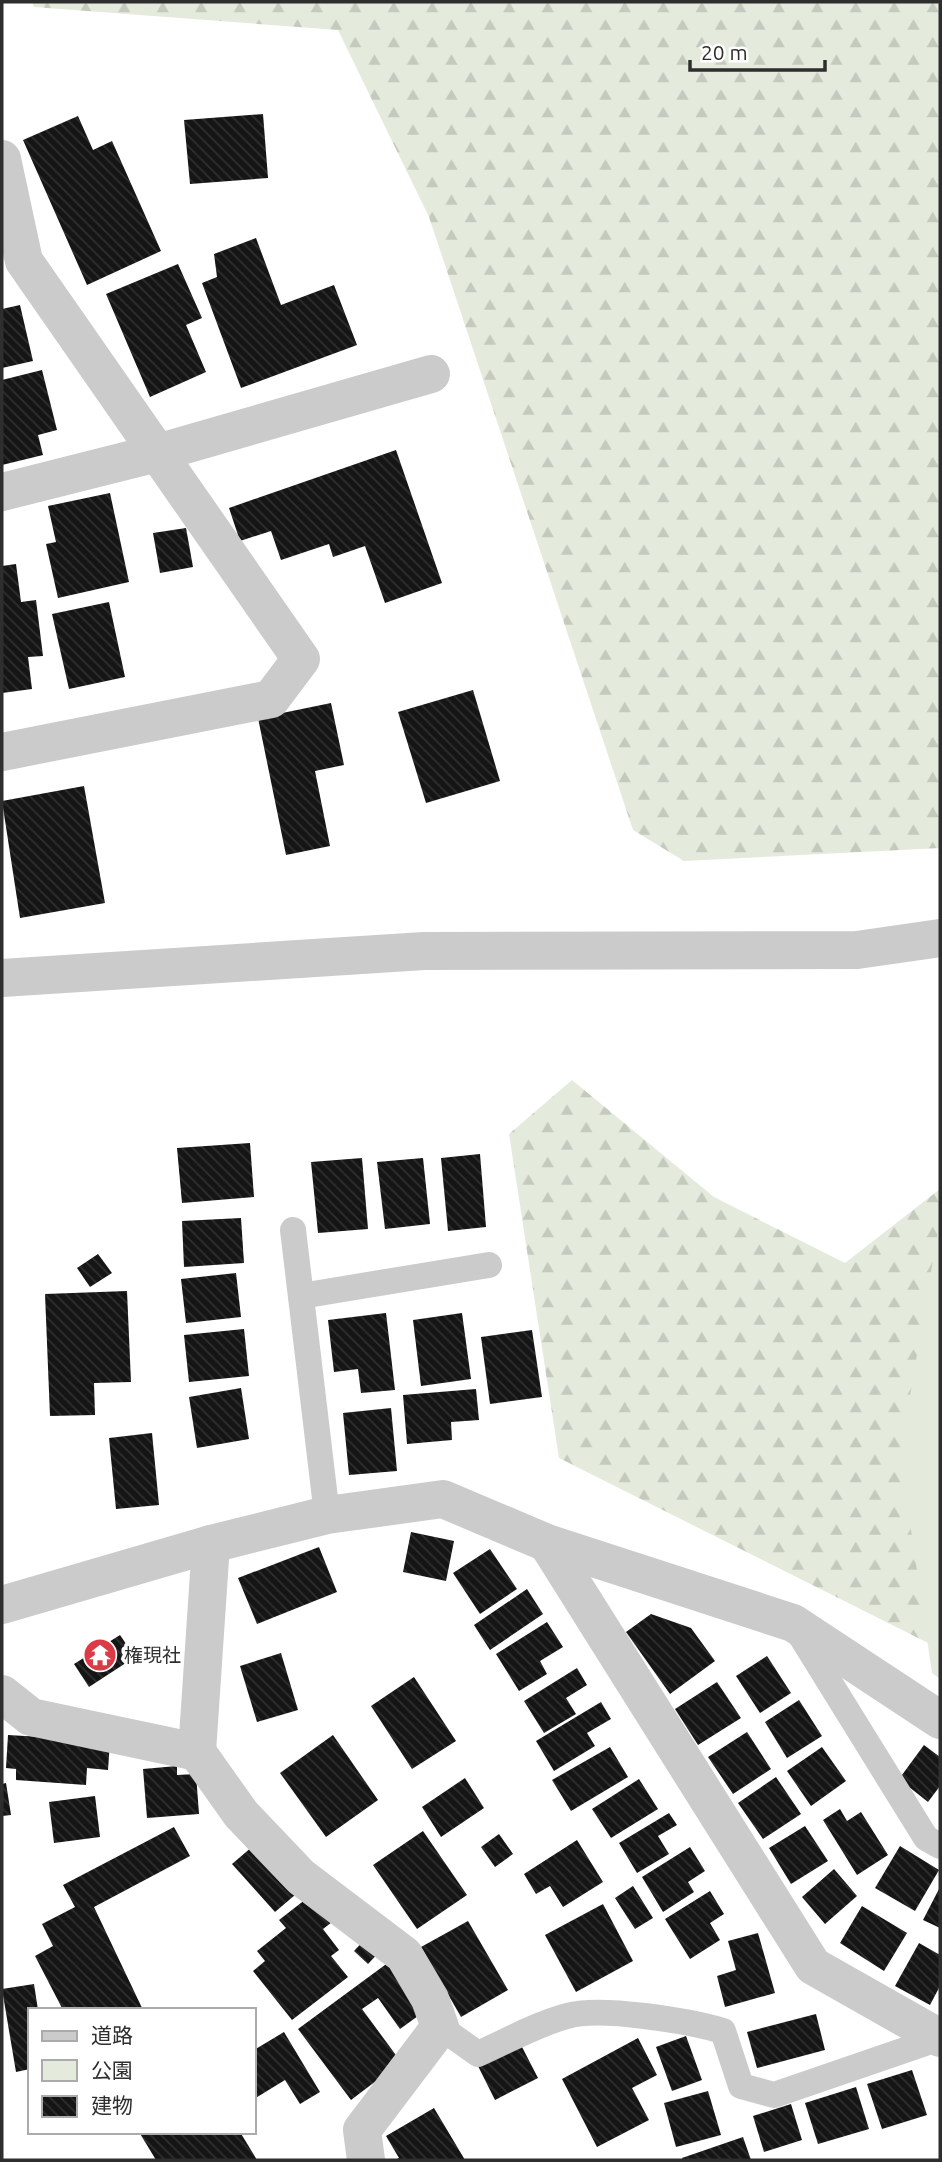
<svg xmlns="http://www.w3.org/2000/svg" width="942" height="2162" viewBox="0 0 942 2162" font-family="Ubuntu,'Noto Sans JP',sans-serif">
	<style>
		.forest { fill: url(#forest-firs) }
		.green { fill: #e4ebdd }
		.building { fill: url(#building-back-hatch) }
		.lines { fill: none; stroke-linecap: round; stroke-linejoin: round }
		.service { stroke: #cbcbcb; stroke-width: 26 }
		.minor { stroke: #cbcbcb; stroke-width: 38 }
		.labels { text-anchor: middle; stroke-width: 7; stroke-linejoin: round; paint-order: stroke }
		.poi-label { font-size: 19px; fill: #2e2e2e; stroke: #fff; text-anchor: start }
	</style>
	<defs>
		<pattern id="forest-firs" width="22" height="20" patternUnits="userSpaceOnUse" patternTransform="scale(1.75)"><rect width="22" height="20" fill="#e4ebdd"/><path d="M5 1l3.5 6h-7zM16 11l3.5 6h-7z" fill="#c4cabe"/></pattern>
		<pattern id="building-back-hatch" width="6" height="6" patternUnits="userSpaceOnUse" patternTransform="scale(1.75)"><rect width="6" height="6" fill="#151515"/><path d="M-1 5l2 2M0 0l6 6M5-1l2 2" fill="none" stroke="#2f2f2f"/></pattern>
	</defs>
	<rect width="100%" height="100%" fill="#fff"/>
	<!-- forest -->
	<g class="forest">
		<path d="M 32,2 L 940,2 L 940,848 L 684,861 L 633,830 L 429,217 L 338,30 L 34,7 Z"/>
		<path d="M 572,1080 L 714,1197 L 845,1263 L 940,1189 L 940,1649 L 559,1458 L 509,1134 Z"/>
	</g>
	<!-- green -->
	<path class="green" d="M 940,1219 L 940,1679 L 932,1673 L 900,1455 Z"/>
	<!-- building -->
	<g class="building">
		<path d="M 263,114 L 268,178 L 190,184 L 184,120 Z"/>
		<path d="M 78,116 L 93,150 L 112,141 L 161,251 L 87,285 L 23,140 Z"/>
		<path d="M 256,238 L 281,305 L 334,285 L 357,345 L 241,388 L 202,283 L 217,277 L 214,254 Z"/>
		<path d="M 178,264 L 202,318 L 186,325 L 206,372 L 150,397 L 106,294 Z"/>
		<path d="M 20,305 L 33,361 L 2,368 L 2,309 Z"/>
		<path d="M 42,370 L 57,430 L 38,435 L 43,455 L 2,465 L 2,380 Z"/>
		<path d="M 396,450 L 442,583 L 385,603 L 365,546 L 333,557 L 329,544 L 281,560 L 271,531 L 240,541 L 229,508 Z"/>
		<path d="M 110,493 L 129,582 L 58,598 L 46,544 L 56,542 L 48,506 Z"/>
		<path d="M 186,528 L 193,567 L 160,573 L 153,533 Z"/>
		<path d="M 16,564 L 21,602 L 36,600 L 43,656 L 28,657 L 32,689 L 2,693 L 2,566 Z"/>
		<path d="M 109,602 L 125,677 L 69,689 L 52,614 Z"/>
		<path d="M 473,690 L 500,781 L 426,803 L 398,712 Z"/>
		<path d="M 331,703 L 344,765 L 315,771 L 330,846 L 286,855 L 258,718 Z"/>
		<path d="M 84,786 L 105,903 L 20,918 L 2,801 Z"/>
		<path d="M 250,1143 L 254,1197 L 182,1203 L 177,1148 Z"/>
		<path d="M 480,1154 L 486,1227 L 448,1231 L 441,1158 Z"/>
		<path d="M 362,1158 L 368,1229 L 318,1233 L 311,1162 Z"/>
		<path d="M 423,1158 L 430,1224 L 385,1229 L 377,1162 Z"/>
		<path d="M 241,1218 L 244,1263 L 184,1267 L 182,1221 Z"/>
		<path d="M 98,1254 L 112,1273 L 90,1287 L 77,1268 Z"/>
		<path d="M 236,1273 L 241,1317 L 186,1323 L 181,1279 Z"/>
		<path d="M 127,1291 L 131,1382 L 94,1383 L 95,1415 L 50,1416 L 45,1294 Z"/>
		<path d="M 386,1313 L 395,1390 L 361,1393 L 358,1369 L 334,1372 L 328,1320 Z"/>
		<path d="M 462,1313 L 471,1379 L 421,1386 L 413,1320 Z"/>
		<path d="M 244,1329 L 249,1376 L 189,1382 L 184,1335 Z"/>
		<path d="M 532,1330 L 542,1397 L 490,1404 L 481,1337 Z"/>
		<path d="M 241,1388 L 249,1439 L 197,1448 L 189,1397 Z"/>
		<path d="M 476,1389 L 479,1420 L 451,1422 L 452,1440 L 407,1444 L 403,1395 Z"/>
		<path d="M 391,1408 L 397,1471 L 349,1475 L 343,1413 Z"/>
		<path d="M 152,1433 L 159,1505 L 116,1509 L 109,1438 Z"/>
		<path d="M 411,1532 L 454,1541 L 446,1581 L 403,1572 Z"/>
		<path d="M 319,1547 L 337,1592 L 257,1624 L 238,1578 Z"/>
		<path d="M 490,1549 L 517,1589 L 480,1614 L 453,1573 Z"/>
		<path d="M 527,1589 L 543,1614 L 490,1650 L 474,1625 Z"/>
		<path d="M 651,1614 L 691,1628 L 715,1661 L 670,1694 L 626,1632 Z"/>
		<path d="M 547,1622 L 563,1647 L 540,1661 L 547,1674 L 519,1691 L 496,1654 Z"/>
		<path d="M 120,1635 L 135,1657 L 89,1687 L 74,1664 Z"/>
		<path d="M 281,1653 L 298,1710 L 257,1722 L 240,1666 Z"/>
		<path d="M 767,1656 L 791,1693 L 760,1713 L 736,1676 Z"/>
		<path d="M 577,1668 L 587,1685 L 566,1698 L 576,1714 L 544,1733 L 524,1701 Z"/>
		<path d="M 414,1677 L 456,1741 L 412,1769 L 371,1706 Z"/>
		<path d="M 717,1682 L 741,1718 L 698,1745 L 675,1709 Z"/>
		<path d="M 799,1700 L 822,1736 L 787,1758 L 765,1722 Z"/>
		<path d="M 601,1702 L 611,1719 L 587,1733 L 595,1746 L 554,1771 L 536,1741 Z"/>
		<path d="M 747,1732 L 771,1769 L 733,1794 L 708,1757 Z"/>
		<path d="M 8,1735 L 110,1741 L 108,1770 L 87,1768 L 86,1785 L 16,1780 L 16,1769 L 6,1768 Z"/>
		<path d="M 333,1735 L 378,1800 L 326,1837 L 280,1773 Z"/>
		<path d="M 924,1745 L 940,1757 L 940,1786 L 928,1802 L 899,1779 Z"/>
		<path d="M 610,1747 L 628,1777 L 571,1811 L 552,1780 Z"/>
		<path d="M 822,1747 L 846,1781 L 811,1806 L 787,1771 Z"/>
		<path d="M 177,1766 L 177,1775 L 196,1774 L 199,1814 L 147,1818 L 143,1769 Z"/>
		<path d="M 776,1777 L 801,1814 L 763,1839 L 738,1803 Z"/>
		<path d="M 465,1778 L 484,1808 L 441,1837 L 422,1807 Z"/>
		<path d="M 639,1779 L 658,1809 L 611,1838 L 592,1809 Z"/>
		<path d="M 6,1783 L 11,1815 L 2,1816 L 2,1784 Z"/>
		<path d="M 95,1796 L 100,1837 L 54,1843 L 49,1802 Z"/>
		<path d="M 840,1809 L 847,1821 L 861,1812 L 888,1855 L 857,1875 L 823,1820 Z"/>
		<path d="M 669,1813 L 677,1825 L 658,1836 L 669,1854 L 637,1873 L 619,1843 Z"/>
		<path d="M 805,1826 L 828,1861 L 791,1884 L 769,1848 Z"/>
		<path d="M 174,1827 L 190,1856 L 94,1907 L 143,2010 L 63,2010 L 35,1956 L 53,1946 L 42,1924 L 75,1907 L 63,1885 Z"/>
		<path d="M 423,1831 L 467,1895 L 417,1929 L 373,1865 Z"/>
		<path d="M 499,1834 L 513,1854 L 495,1867 L 481,1847 Z"/>
		<path d="M 577,1840 L 603,1882 L 563,1907 L 550,1886 L 536,1894 L 524,1874 Z"/>
		<path d="M 259,1841 L 302,1889 L 275,1912 L 232,1864 Z"/>
		<path d="M 900,1846 L 939,1870 L 915,1911 L 875,1888 Z"/>
		<path d="M 690,1847 L 705,1871 L 688,1882 L 694,1892 L 663,1912 L 642,1877 Z"/>
		<path d="M 834,1869 L 857,1896 L 825,1924 L 802,1897 Z"/>
		<path d="M 633,1886 L 653,1918 L 635,1929 L 615,1898 Z"/>
		<path d="M 940,1887 L 940,1928 L 923,1920 Z"/>
		<path d="M 710,1891 L 724,1914 L 710,1923 L 720,1940 L 690,1959 L 665,1919 Z"/>
		<path d="M 315,1892 L 336,1919 L 323,1929 L 339,1950 L 331,1956 L 348,1977 L 292,2020 L 253,1971 L 265,1961 L 257,1951 L 286,1928 L 279,1920 Z"/>
		<path d="M 603,1904 L 633,1961 L 576,1992 L 545,1935 Z"/>
		<path d="M 862,1906 L 907,1933 L 884,1971 L 840,1943 Z"/>
		<path d="M 468,1921 L 508,1990 L 461,2017 L 421,1947 Z"/>
		<path d="M 758,1933 L 775,1993 L 725,2007 L 717,1976 L 736,1970 L 728,1941 Z"/>
		<path d="M 369,1935 L 383,1948 L 368,1964 L 354,1951 Z"/>
		<path d="M 919,1943 L 940,1955 L 940,1986 L 930,2005 L 895,1986 Z"/>
		<path d="M 389,1962 L 425,2011 L 400,2029 L 378,1998 L 362,2009 L 401,2062 L 351,2100 L 298,2029 Z"/>
		<path d="M 34,1984 L 38,2010 L 30,2010 L 30,2069 L 16,2072 L 2,1989 Z"/>
		<path d="M 816,2014 L 825,2050 L 757,2068 L 747,2032 Z"/>
		<path d="M 284,2032 L 320,2092 L 300,2104 L 285,2080 L 254,2099 L 254,2050 Z"/>
		<path d="M 686,2036 L 702,2080 L 672,2091 L 656,2047 Z"/>
		<path d="M 638,2038 L 657,2075 L 632,2088 L 649,2120 L 597,2147 L 562,2079 Z"/>
		<path d="M 521,2045 L 538,2078 L 495,2100 L 478,2066 Z"/>
		<path d="M 912,2070 L 927,2115 L 882,2129 L 867,2084 Z"/>
		<path d="M 856,2087 L 869,2129 L 818,2144 L 805,2103 Z"/>
		<path d="M 708,2091 L 721,2135 L 676,2147 L 664,2103 Z"/>
		<path d="M 791,2104 L 802,2140 L 764,2152 L 753,2116 Z"/>
		<path d="M 434,2108 L 465,2160 L 395,2160 L 399,2158 L 386,2136 Z"/>
		<path d="M 139,2132 L 240,2132 L 257,2160 L 156,2160 Z"/>
		<path d="M 743,2137 L 751,2160 L 683,2160 L 682,2158 Z"/>
	</g>
	<g class="lines">
		<!-- service -->
		<g class="service">
			<path d="M 293,1230 L 327,1515"/>
			<path d="M 301,1296 L 489,1265"/>
			<path d="M 799,1633 L 926,1838 L 940,1846"/>
			<path d="M 440,2027 L 478,2054 C 507,2041 537,2024 567,2016 C 600,2006 689,2021 723,2031 L 741,2086 L 774,2095 L 940,2038"/>
		</g>
		<!-- minor -->
		<g class="minor">
			<path d="M 2,159 L 24,261 L 301,659 L 271,699 L 2,752"/>
			<path d="M 2,492 L 157,453 L 431,374"/>
			<path d="M 2,978 L 424,951 L 857,950 L 940,938"/>
			<path d="M 547,1543 L 813,1966 L 940,2038"/>
			<path d="M 2,1605 L 211,1544 L 327,1515 L 443,1499 L 547,1543 L 793,1623 L 940,1720"/>
			<path d="M 2,1694 L 31,1717 L 197,1752 L 241,1814 L 301,1877 L 404,1955 L 430,1999 L 440,2027 L 362,2130 L 366,2160"/>
			<path d="M 197,1752 L 211,1544"/>
		</g>
	</g>
	<!-- icons -->
	<defs>
		<symbol id="temple-disc" viewBox="-11 -11 22 22"><circle r="9.5" fill="#db3b46" stroke="#fff"/><path d="M0-6L5-2H3V0L6.5 2.5H4V6H1.5V3h-3V6H-4V2.5H-6.5L-3 0V-2H-5Z" fill="#fff"/></symbol>
	</defs>
	<g fill-rule="evenodd">
		<use href="#temple-disc" x="81" y="1636" width="38" height="38"/>
	</g>
	<g class="labels">
		<!-- poi labels -->
		<g class="poi-label">
			<text x="124" y="1662">権現社</text>
		</g>
	</g>
	<!-- border -->
	<rect width="942" height="2162" fill="none" stroke="#2e2e2e" stroke-width="7"/>
	<!-- legend -->
	<rect x="28" y="2008" width="228" height="126" fill="#ffffff" stroke="#ababab" stroke-width="2"/>
	<rect x="42" y="2031" width="35" height="10" fill="#cbcbcb" stroke="#ababab" stroke-width="2"/>
	<text x="91" y="2043" font-size="21" fill="#2e2e2e">道路</text>
	<rect x="42" y="2060" width="35" height="21" fill="#e4ebdd" stroke="#ababab" stroke-width="2"/>
	<text x="91" y="2078" font-size="21" fill="#2e2e2e">公園</text>
	<rect x="42" y="2096" width="35" height="21" fill="url(#building-back-hatch)" stroke="#ababab" stroke-width="2"/>
	<text x="91" y="2113" font-size="21" fill="#2e2e2e">建物</text>
	<!-- scale -->
	<path d="M690 60v10h135v-10" fill="none" stroke="#2e2e2e" stroke-width="3.5"/>
	<text x="701" y="60" font-size="21" fill="#2e2e2e" stroke="#ffffff" stroke-width="5" paint-order="stroke">20 m</text>
</svg>
